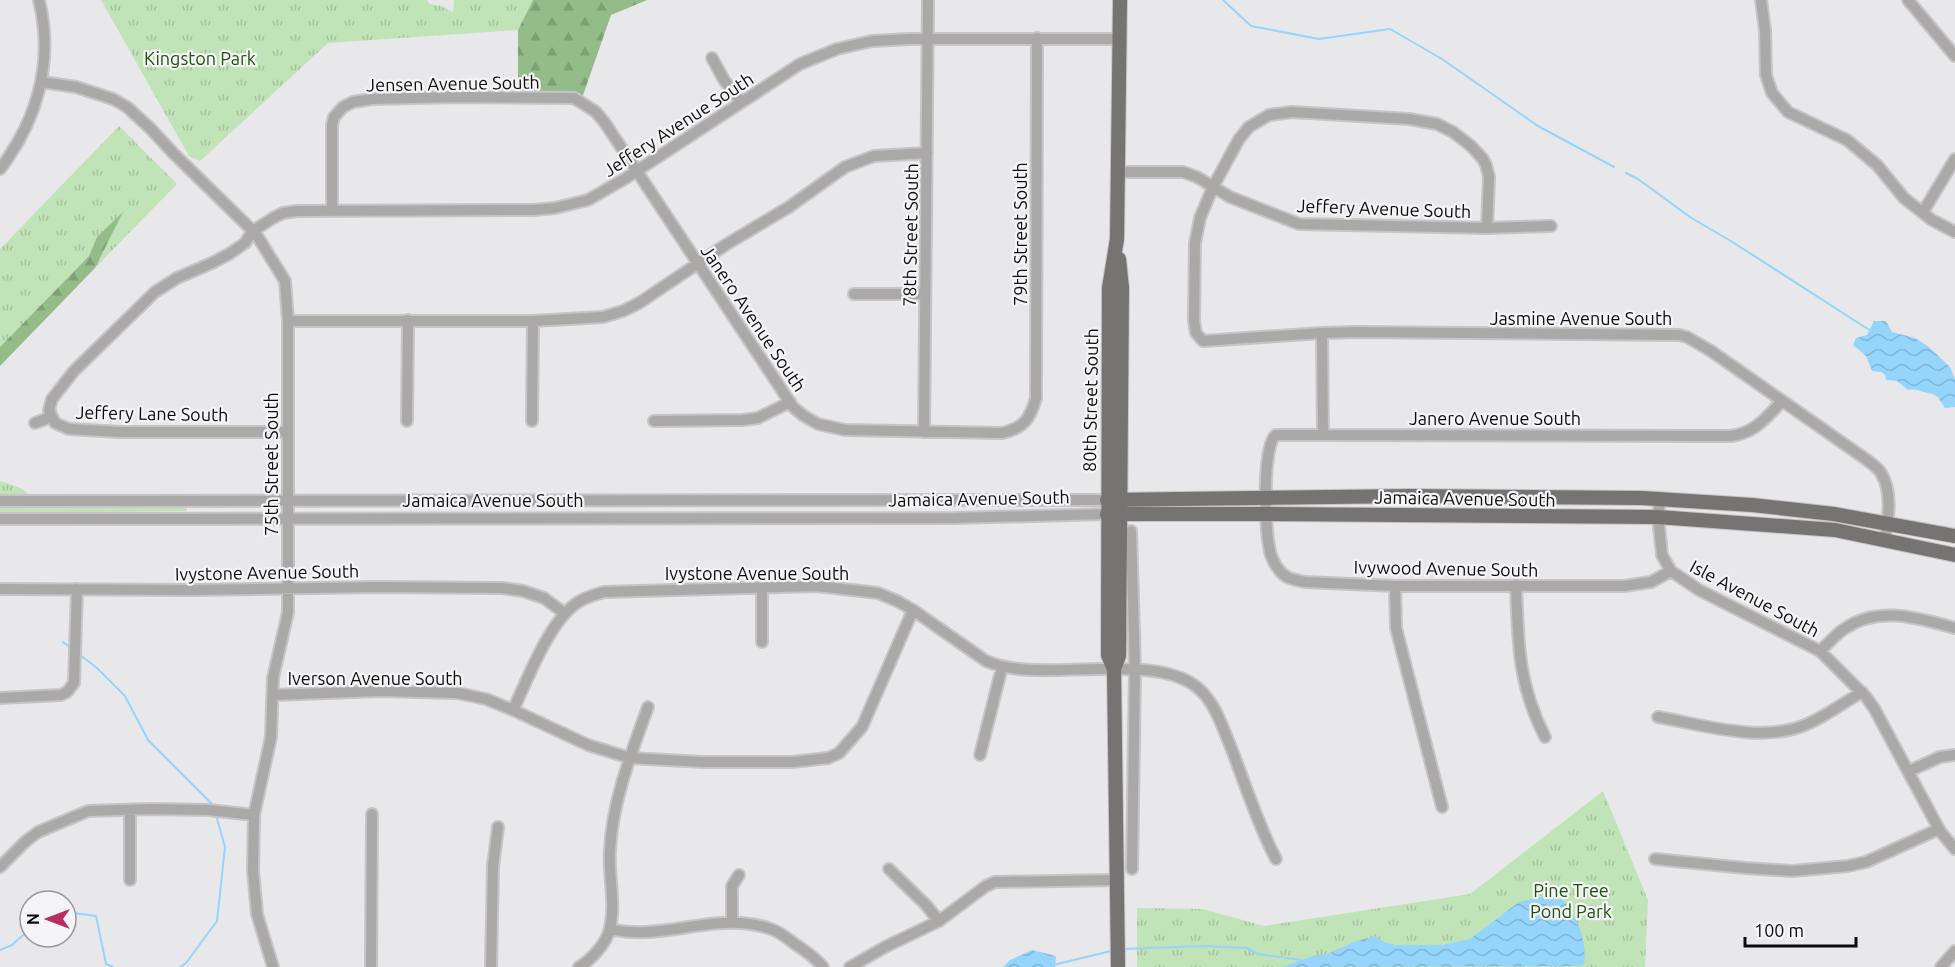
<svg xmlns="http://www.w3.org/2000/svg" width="1955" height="967" viewBox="0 0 1955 967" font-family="Ubuntu,sans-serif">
  <defs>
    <pattern id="grass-tufts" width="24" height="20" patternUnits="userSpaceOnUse" patternTransform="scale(1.5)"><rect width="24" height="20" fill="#c1e3b8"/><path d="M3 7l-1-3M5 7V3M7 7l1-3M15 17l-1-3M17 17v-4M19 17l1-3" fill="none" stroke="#a5c29d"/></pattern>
    <pattern id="forest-firs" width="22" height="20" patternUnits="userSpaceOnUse" patternTransform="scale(1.5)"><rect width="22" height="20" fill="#93bc89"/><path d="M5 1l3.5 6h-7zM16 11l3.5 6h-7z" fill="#7ea075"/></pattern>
    <pattern id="water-waves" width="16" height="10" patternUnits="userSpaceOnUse" patternTransform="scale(1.5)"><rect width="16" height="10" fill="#95d5fb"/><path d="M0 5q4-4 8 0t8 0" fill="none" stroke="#7fb6d6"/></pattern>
  </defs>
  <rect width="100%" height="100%" fill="#e8e8ea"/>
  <!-- grass -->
  <path fill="url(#grass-tufts)" d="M 101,0 L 427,0 L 430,4 L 441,6 L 453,12 L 454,0 L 533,0 L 518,30 L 328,43 L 200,161 L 189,156 Z
    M 119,126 L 177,184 L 95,268 L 122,214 L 97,237 L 89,256 L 0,347 L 0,249 Z
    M 0,481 L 23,489 L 29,495 L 0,495 Z
    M 0,508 L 187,508 L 187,511 L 0,513 Z
    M 1603,791 L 1648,900 L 1645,967 L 1137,967 L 1137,908 L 1203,909 L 1264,926 L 1470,894 Z"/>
  <!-- forest -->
  <path fill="url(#forest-firs)" d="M 533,0 L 647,0 L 611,15 L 581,101 L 518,97 L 518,30 Z
    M 123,212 L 95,268 L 0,366 L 0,347 L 89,256 L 97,237 Z"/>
  <!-- garden -->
  <path fill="#c1e3b8" d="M 165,45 L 180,59 L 165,74 L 152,60 Z"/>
  <!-- water -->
  <path fill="url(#water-waves)" d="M 1874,321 L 1886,321 L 1892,332 L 1915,338 L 1929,347 L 1950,367 L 1955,379 L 1955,407 L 1945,408 C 1936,394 1938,395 1923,392 C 1917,390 1915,389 1908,390 L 1897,381 L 1886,380 L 1885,375 L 1881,372 L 1872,371 L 1866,356 L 1853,345 L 1856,338 L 1867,335 Z
    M 1541,897 L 1560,897 C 1576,912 1588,942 1584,964 L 1580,966 L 1282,967 L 1313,956 L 1327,954 L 1354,942 L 1375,936 L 1386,943 L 1396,945 L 1443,945 L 1470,939 L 1519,902 Z
    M 1032,950 L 1056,956 L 1055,967 L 1003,967 L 1010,960 Z"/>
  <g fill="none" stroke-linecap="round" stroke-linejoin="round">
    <!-- stream -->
    <path stroke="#95d5fb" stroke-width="2" d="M 1223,0 L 1251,26 L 1319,39 L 1390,29 L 1442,59 L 1538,126 L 1614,167
      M 1626,173 L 1638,179 L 1690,217 L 1734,243 L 1871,331
      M 63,642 L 71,648
      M 80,655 L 97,668 L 125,696 L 148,740 L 212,804 L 213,807
      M 66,912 L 96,916 L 106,964 L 113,967
      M 1123,949 L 1204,946 L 1247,948 L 1258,954 L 1301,960
      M 0,950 L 12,945 L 30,929
      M 1053,965 L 1111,951
      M 180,967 L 186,963 L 217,921 L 225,847 L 216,815"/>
    <!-- minor casing -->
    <g stroke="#c5c5c7" stroke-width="14">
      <path id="minor" d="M 1761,0 L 1765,30 L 1766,75 L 1772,93 L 1788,112 L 1847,140 L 1877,165 L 1904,198 L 1932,220 L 1955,232
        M 1908,0 L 1955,56
        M 712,58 L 724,80 L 741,102
        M 42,82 L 76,87 L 113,99 L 127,107 L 151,129 L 173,153 L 256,234 L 285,281 L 288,321 L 288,612 L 273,678 L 271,737 L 254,815 L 253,870 L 257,914 L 273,967
        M 0,169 C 7,161 12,151 18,142 C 43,98 51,49 39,0
        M 1119,172 L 1183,172 L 1197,177 L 1230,197 L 1299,224 L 1487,228 L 1551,226
        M 332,211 L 332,125 L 334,117 L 343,107 L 353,102 L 372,99 L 457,97 L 574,98 L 596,112 L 605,123 L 793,407 L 804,416 L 818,424 L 845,430 L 1002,433 C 1024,428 1030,419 1036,398 L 1037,38
        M 1923,212 L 1955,159
        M 854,294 L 925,294
        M 288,321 L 533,321 L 603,317 L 623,311 L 639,303 L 727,244 L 789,207 L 845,167 L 874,156 L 927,153
        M 1322,333 L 1323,435
        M 1203,341 L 1322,333 L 1357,332 L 1679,335 L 1687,337 L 1711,351 L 1867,460 C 1872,464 1878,468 1881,473 C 1893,492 1888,520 1885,541
        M 1203,341 L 1196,333 L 1194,321 L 1195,243 L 1200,218 L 1213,187 L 1239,139 L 1249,127 L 1269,115 L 1292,112 L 1409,119 L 1437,124 L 1453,132 L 1471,146 L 1483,159 L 1486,165 L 1489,177 L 1487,228
        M 407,421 L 408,320
        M 532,421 L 533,321
        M 654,421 L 743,420 L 758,418 L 790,402
        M 35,423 L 51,417
        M 288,432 L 121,432 L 69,429 L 55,423 L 49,410 L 52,399 L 74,371 L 155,292 L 177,278 L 212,263 L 229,254 L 245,243 L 253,231 L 273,218 L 283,213 L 297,211 L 534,210 L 555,208 L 588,200 L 626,178 L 800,64 L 837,49 L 872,41 L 910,39 L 1120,39
        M 924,432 L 928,0
        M 1660,499 L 1658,517 L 1662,555 L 1671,571 L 1699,590 L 1820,651 L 1866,697 L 1874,708 L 1940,831 L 1955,849
        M 0,501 L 1107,500
        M 0,519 L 954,518 L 1107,514
        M 1131,531 L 1135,670 L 1132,869
        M 1671,571 L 1651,582 L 1624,586 L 1395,586 L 1305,582 C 1296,580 1286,579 1280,571 C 1274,564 1270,555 1269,546 C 1265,528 1262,445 1276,435 L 1323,435 L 1730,436 C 1754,434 1766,418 1782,401
        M 1516,585 C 1518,643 1518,684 1545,737
        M 1395,586 L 1396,628 L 1442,807
        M 762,588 L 762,642
        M 0,589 L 194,590 L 377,587 L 502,588 L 523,591 L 544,598 L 564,613
        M 1820,651 C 1828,644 1835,635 1844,629 C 1878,605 1918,618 1955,628
        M 274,695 L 379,691 L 457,693 L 486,699 L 513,710 L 588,745 L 630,758 L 703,762 L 792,762 L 828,758 L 839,753 L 862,727 L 913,610
        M 0,698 L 61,695 L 67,692 L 74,683 L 77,589
        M 513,710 C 528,679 551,615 582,600 C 589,596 597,594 604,592 L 817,586 L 878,593 L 897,601 L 913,610 L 986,661 C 1020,675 1062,669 1099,669 C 1129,669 1175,667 1199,689 C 1215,703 1222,726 1230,745 C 1245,783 1257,823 1276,859
        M 1658,717 C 1703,725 1762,743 1805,725 C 1825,717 1843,703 1862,692
        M 980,755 L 1002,667
        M 1909,771 L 1940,757 L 1955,755
        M 1655,859 L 1745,868 L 1792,871 L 1848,866 L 1866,862 L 1939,829
        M 0,867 L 26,841 L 38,832 L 88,811 L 151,809 L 209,810 L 254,815
        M 889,869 L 926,905 L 939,921
        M 130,880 L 130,810
        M 732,922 L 732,886 L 739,875
        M 610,929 C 664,942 717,910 771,929 C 780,932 787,938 795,944 C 805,951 815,957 823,967
        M 371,967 L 372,814
        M 491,967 L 493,866 L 498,827
        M 579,967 C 591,960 607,943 610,928 C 616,902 608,875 610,850 C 612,802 632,751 648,707
        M 850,967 L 885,947 L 939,921 L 986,886 L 995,882 L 1116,880
        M 1941,967 L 1955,951"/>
    </g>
    <!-- major casing -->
    <g stroke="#c5c5c7" stroke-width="16">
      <path id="major" d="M 1107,500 L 1410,496 L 1642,498 L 1752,505 L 1834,514 L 1955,536
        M 1107,514 L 1266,514 L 1658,517 L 1835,530 L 1955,555
        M 1114,669 L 1119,656 L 1122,288 L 1119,259
        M 1118,967 L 1114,669 L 1108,655 L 1109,288 L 1117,239 L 1120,0"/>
    </g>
    <!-- minor -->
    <use href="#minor" stroke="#aaa9a8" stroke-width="10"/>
    <!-- major -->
    <use href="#major" stroke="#767473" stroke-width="14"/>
  </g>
  <g text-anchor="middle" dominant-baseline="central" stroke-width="4.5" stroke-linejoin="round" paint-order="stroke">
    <!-- park labels -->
    <g font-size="18" fill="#1e520b" stroke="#f5f5f8">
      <text x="200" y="58">Kingston Park</text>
      <text x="1571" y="890">Pine Tree<tspan x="1571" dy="21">Pond Park</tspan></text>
    </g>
    <!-- street labels -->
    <g font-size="18" fill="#0c0c0d" stroke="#f5f5f8">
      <text transform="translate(453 83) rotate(-1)">Jensen Avenue South</text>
      <text transform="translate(678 124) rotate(-33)">Jeffery Avenue South</text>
      <text transform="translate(1384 208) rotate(2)">Jeffery Avenue South</text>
      <text transform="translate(1020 234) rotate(-90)">79th Street South</text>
      <text transform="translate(910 235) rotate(-89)">78th Street South</text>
      <text transform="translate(754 318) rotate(56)">Janero Avenue South</text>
      <text x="1581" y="318">Jasmine Avenue South</text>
      <text transform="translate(1090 400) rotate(-89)">80th Street South</text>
      <text transform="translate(152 413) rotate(1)">Jeffery Lane South</text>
      <text x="1495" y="418">Janero Avenue South</text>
      <text transform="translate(271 464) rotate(-90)">75th Street South</text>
      <text transform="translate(979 498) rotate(-1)">Jamaica Avenue South</text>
      <text transform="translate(1465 498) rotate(1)">Jamaica Avenue South</text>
      <text x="493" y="500">Jamaica Avenue South</text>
      <text transform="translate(1446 568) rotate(1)">Ivywood Avenue South</text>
      <text transform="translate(267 572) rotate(-1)">Ivystone Avenue South</text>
      <text x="757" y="573">Ivystone Avenue South</text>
      <text transform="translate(1755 598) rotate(28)">Isle Avenue South</text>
      <text x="375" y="678">Iverson Avenue South</text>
    </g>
  </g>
  <!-- north arrow -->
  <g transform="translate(48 919) rotate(270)"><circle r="28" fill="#f5f5f8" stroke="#98989a" stroke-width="1.5"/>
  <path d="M0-4.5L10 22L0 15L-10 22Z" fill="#ba2d61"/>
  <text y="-9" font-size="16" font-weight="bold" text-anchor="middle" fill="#0c0c0d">N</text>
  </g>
  <!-- scale -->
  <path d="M1745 937v9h111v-9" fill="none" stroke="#0c0c0d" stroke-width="3"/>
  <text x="1754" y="937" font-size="18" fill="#0c0c0d" stroke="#f5f5f8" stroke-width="4.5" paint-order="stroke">100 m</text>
</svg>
